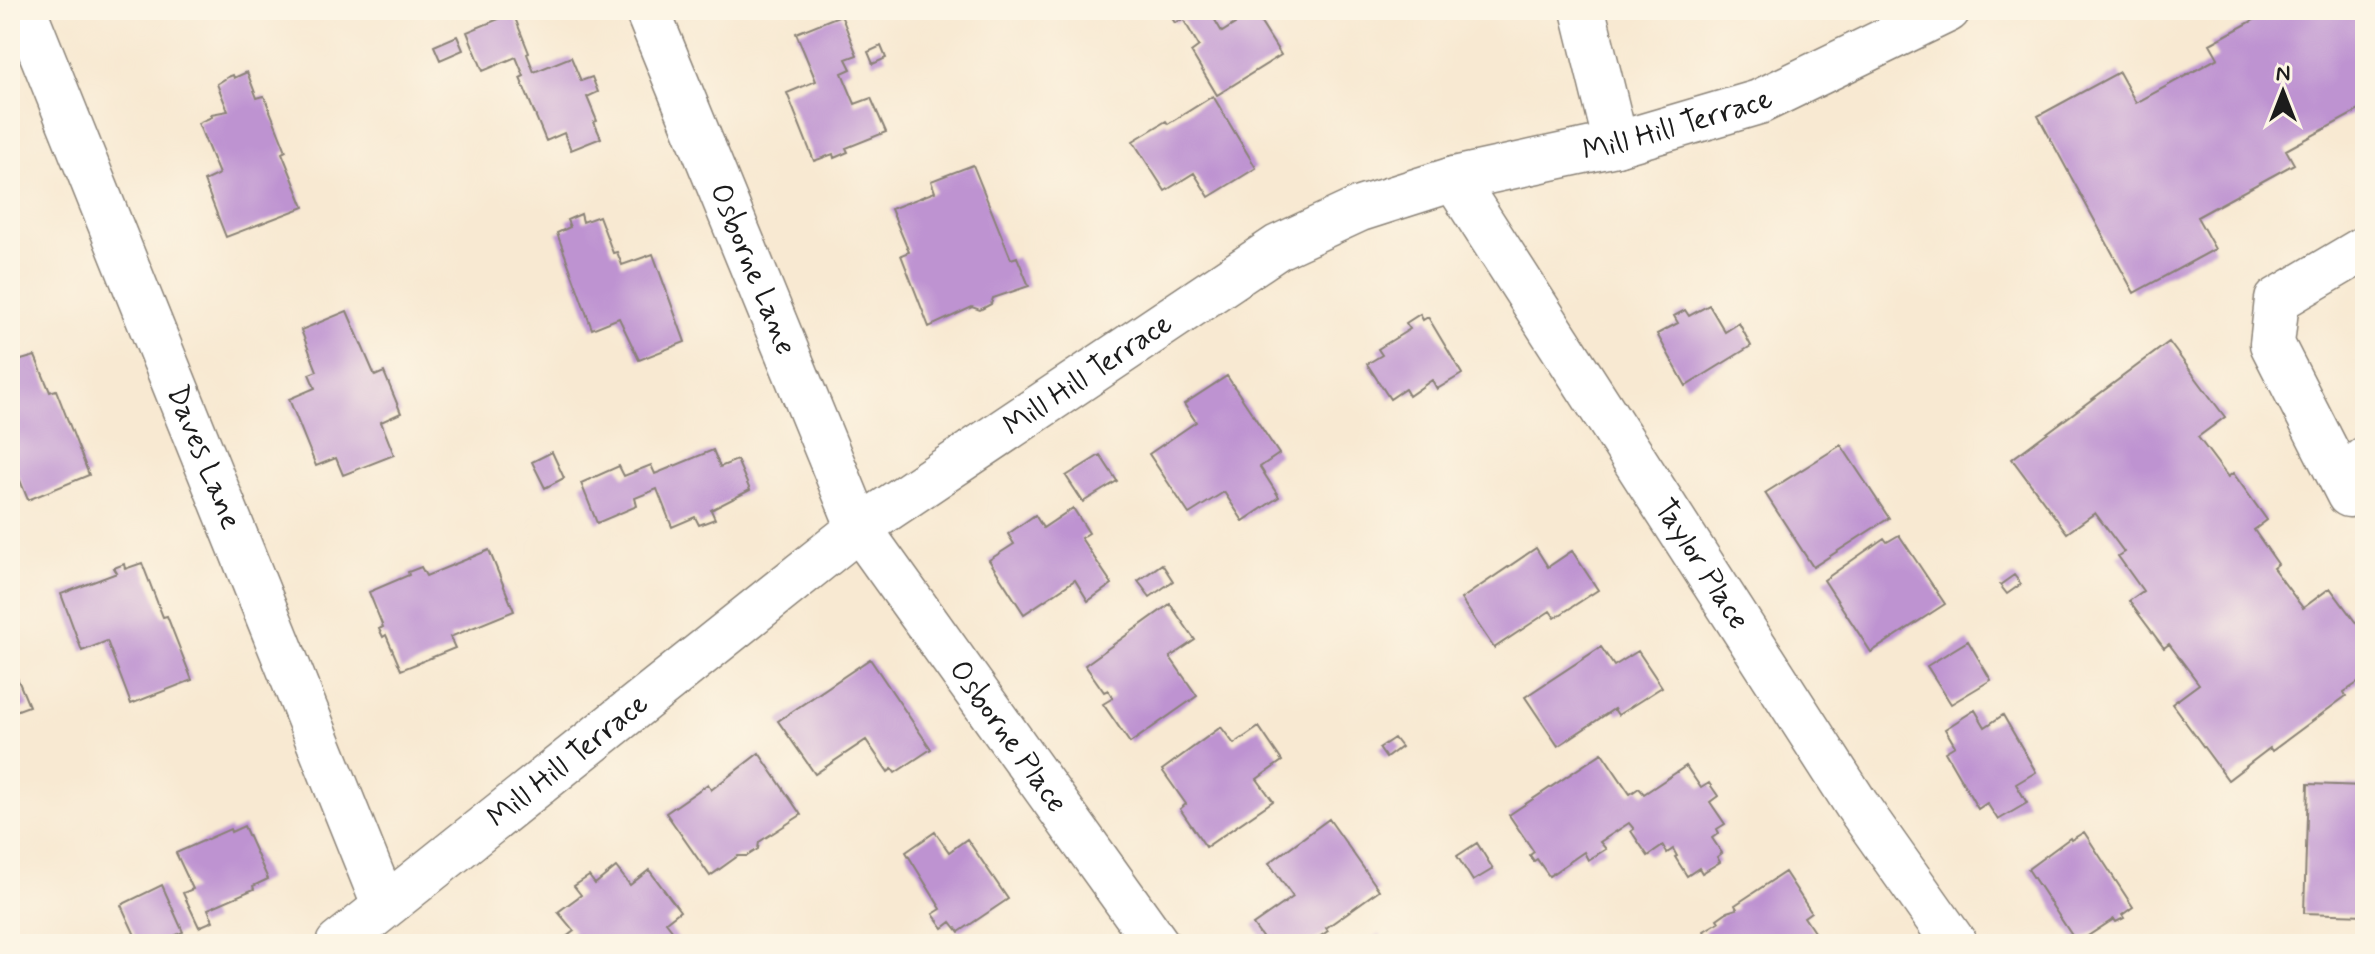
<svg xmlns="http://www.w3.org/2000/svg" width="2375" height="954" viewBox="0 0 2375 954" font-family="Mynerve,sans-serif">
  <rect width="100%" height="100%" fill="#fcf5e5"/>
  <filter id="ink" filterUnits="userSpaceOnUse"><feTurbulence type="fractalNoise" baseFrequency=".0125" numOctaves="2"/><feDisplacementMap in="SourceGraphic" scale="16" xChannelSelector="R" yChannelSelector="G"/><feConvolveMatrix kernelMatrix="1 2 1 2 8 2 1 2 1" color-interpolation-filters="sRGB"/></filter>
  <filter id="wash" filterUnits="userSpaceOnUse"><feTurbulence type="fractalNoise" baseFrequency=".006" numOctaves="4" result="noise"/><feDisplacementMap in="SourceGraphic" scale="32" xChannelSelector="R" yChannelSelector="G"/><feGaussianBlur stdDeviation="1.8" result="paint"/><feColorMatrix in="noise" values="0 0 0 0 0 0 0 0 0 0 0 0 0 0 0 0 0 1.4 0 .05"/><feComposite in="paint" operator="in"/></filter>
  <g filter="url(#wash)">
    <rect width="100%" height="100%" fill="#f8e9d2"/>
    <g id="blocks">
      <!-- building -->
      <path fill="#be93d1" d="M 1167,10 L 1209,10 L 1222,32 L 1254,12 L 1281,55 L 1217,95 L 1191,52 L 1199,46 L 1183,19 L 1175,23 Z
        M 2272,10 L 2365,10 L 2365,107 L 2286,150 L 2294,164 L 2197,217 L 2215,249 L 2134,293 L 2038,116 L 2119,72 L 2136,103 L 2218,58 L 2210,44 Z
        M 513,13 L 529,53 L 527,54 L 534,72 L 571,57 L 581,81 L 592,77 L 598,92 L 587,97 L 597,121 L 594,122 L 601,138 L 571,150 L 564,133 L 546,141 L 520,78 L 524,76 L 516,57 L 483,71 L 467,32 Z
        M 841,15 L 857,55 L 846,59 L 851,69 L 842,73 L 855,104 L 871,98 L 886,132 L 846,148 L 848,152 L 834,158 L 833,154 L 814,161 L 787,93 L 816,81 L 796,33 Z
        M 457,36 L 463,50 L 440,60 L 434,46 Z
        M 881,46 L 886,58 L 873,64 L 868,52 Z
        M 247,72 L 257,98 L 264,96 L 286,151 L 282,153 L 304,207 L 226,237 L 204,181 L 219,174 L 198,123 L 212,117 L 211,114 L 228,111 L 217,84 L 228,77 L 233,75 L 234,78 Z
        M 1213,96 L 1256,168 L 1209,197 L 1194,173 L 1165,191 L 1133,141 L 1166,121 L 1168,124 Z
        M 973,165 L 1011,259 L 1017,257 L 1029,286 L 993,298 L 991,304 L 980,310 L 972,307 L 929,327 L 901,255 L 909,252 L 891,209 L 935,192 L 931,181 Z
        M 581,214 L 583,222 L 599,216 L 613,253 L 617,252 L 622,265 L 653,254 L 685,342 L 639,360 L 619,318 L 592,329 L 557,233 L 570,227 L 567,220 Z
        M 1709,305 L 1725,332 L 1739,323 L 1751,346 L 1686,386 L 1657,334 L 1678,323 L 1674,316 L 1685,310 L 1689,316 Z
        M 347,311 L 375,376 L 384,372 L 401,413 L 381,422 L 394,455 L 343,475 L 336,458 L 316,466 L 289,399 L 315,388 L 309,374 L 317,371 L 301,330 Z
        M 1420,314 L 1423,320 L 1428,317 L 1462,374 L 1437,389 L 1432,380 L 1409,396 L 1405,389 L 1390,399 L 1367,364 L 1382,355 L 1378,349 L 1410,329 L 1406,323 Z
        M 2169,342 L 2225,417 L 2198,437 L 2228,477 L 2233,473 L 2267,520 L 2254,530 L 2278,564 L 2273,568 L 2303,608 L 2330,588 L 2365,635 L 2365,678 L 2344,692 L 2346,696 L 2272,751 L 2270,748 L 2228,780 L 2172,704 L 2199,684 L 2169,644 L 2164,648 L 2129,601 L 2143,591 L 2118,556 L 2124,552 L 2095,513 L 2067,533 L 2012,459 Z
        M 35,356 L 50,392 L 56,390 L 89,475 L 28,500 L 10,456 L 10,367 L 11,363 Z
        M 1227,376 L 1279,454 L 1260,467 L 1279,497 L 1243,521 L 1224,492 L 1189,514 L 1149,454 L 1196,422 L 1184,404 Z
        M 1841,445 L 1889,518 L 1813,567 L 1765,493 Z
        M 713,450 L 720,467 L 737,460 L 750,490 L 711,510 L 715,519 L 699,525 L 695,517 L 672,527 L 657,489 L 635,498 L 637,506 L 597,523 L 581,483 L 619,466 L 624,476 L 651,465 L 655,474 Z
        M 552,452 L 564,478 L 545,488 L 532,462 Z
        M 1100,455 L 1117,481 L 1083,502 L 1066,476 Z
        M 1073,508 L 1089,533 L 1081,538 L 1112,584 L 1088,601 L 1075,580 L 1024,614 L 989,560 L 1014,544 L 1008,534 L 1035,515 L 1043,528 Z
        M 1899,535 L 1945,604 L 1871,652 L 1824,580 L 1884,538 L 1887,542 Z
        M 1536,548 L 1548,567 L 1572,551 L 1598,590 L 1555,618 L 1550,611 L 1494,648 L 1461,599 Z
        M 489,550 L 514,611 L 450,637 L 455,648 L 401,670 L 386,635 L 383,637 L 379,629 L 383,627 L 369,592 L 409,575 L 408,572 L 421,567 L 426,576 Z
        M 142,563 L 163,617 L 167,616 L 192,680 L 131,704 L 107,641 L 82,651 L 61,594 L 117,573 L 114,568 L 124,564 L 125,569 Z
        M 1162,564 L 1173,581 L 1150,597 L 1138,581 Z
        M 2014,575 L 2021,584 L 2007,594 L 2000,585 Z
        M 1170,604 L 1195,640 L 1170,657 L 1197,696 L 1130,743 L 1103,704 L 1113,698 L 1108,690 L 1104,692 L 1085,665 Z
        M 1968,641 L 1991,680 L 1951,704 L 1927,666 Z
        M 1601,647 L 1614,666 L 1638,651 L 1662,687 L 1618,715 L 1614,709 L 1558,746 L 1525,697 Z
        M 870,659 L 931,749 L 895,773 L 892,769 L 888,772 L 866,740 L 815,774 L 778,721 Z
        M 10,661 L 29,706 L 10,713 Z
        M 1975,710 L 1985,727 L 2003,715 L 2036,772 L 2016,784 L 2027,803 L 1998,820 L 1987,803 L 1978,809 L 1945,752 L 1955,746 L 1945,729 Z
        M 1221,727 L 1234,744 L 1259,727 L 1282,761 L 1257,779 L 1273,801 L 1206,847 L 1180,809 L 1186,804 L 1162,770 Z
        M 1394,738 L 1401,747 L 1386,758 L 1379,748 Z
        M 759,753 L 801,815 L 759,842 L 758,849 L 747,856 L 738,856 L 710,876 L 666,813 L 708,784 L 711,790 Z
        M 1602,753 L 1630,794 L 1639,788 L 1644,794 L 1686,766 L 1701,788 L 1709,783 L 1718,796 L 1710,802 L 1725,824 L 1717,829 L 1719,833 L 1712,838 L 1722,853 L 1717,857 L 1720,862 L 1702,873 L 1699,868 L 1687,876 L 1675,857 L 1677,856 L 1673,849 L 1667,853 L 1663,846 L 1648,856 L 1631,831 L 1634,829 L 1629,823 L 1600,842 L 1606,849 L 1588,860 L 1584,852 L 1549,876 L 1537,859 L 1534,861 L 1530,855 L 1534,852 L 1509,815 Z
        M 2308,784 L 2365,786 L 2365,915 L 2304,913 Z
        M 1329,819 L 1379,890 L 1326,928 L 1328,931 L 1309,944 L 1267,944 L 1253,925 L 1293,897 L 1269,863 Z
        M 244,826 L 268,879 L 253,886 L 254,889 L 208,909 L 213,921 L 199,927 L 183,893 L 193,889 L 176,853 L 230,829 L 231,832 Z
        M 935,832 L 949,852 L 967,839 L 1008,899 L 959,932 L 951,922 L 943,928 L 933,914 L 941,909 L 906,852 Z
        M 2084,832 L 2133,907 L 2122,915 L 2124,918 L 2116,922 L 2114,919 L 2077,943 L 2028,869 L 2070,838 L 2071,840 Z
        M 1477,843 L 1493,869 L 1473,881 L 1457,856 Z
        M 616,867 L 630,885 L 649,870 L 680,911 L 666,922 L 683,944 L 570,944 L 565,938 L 574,931 L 558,912 L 581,895 L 574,886 L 589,876 L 595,884 Z
        M 1785,872 L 1811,912 L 1804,917 L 1822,944 L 1713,944 L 1704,931 L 1719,922 L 1717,919 L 1727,912 L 1737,909 L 1735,905 Z
        M 162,885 L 183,932 L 157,944 L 139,944 L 121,905 Z
        M 1379,933 L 1386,944 L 1363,944 Z"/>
    </g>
  </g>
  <g filter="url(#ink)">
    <use href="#blocks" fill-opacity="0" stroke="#8a8277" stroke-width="2"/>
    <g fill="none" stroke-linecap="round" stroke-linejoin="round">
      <!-- minor casing -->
      <g stroke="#8a8277" stroke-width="47">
        <g id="minor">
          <path id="s1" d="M 24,10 L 384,905"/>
          <path id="s2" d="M 647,10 L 859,528 L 1157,944"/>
          <path d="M 1583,10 L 1616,144"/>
          <path id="s3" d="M 1454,179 L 1856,804 L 1955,944"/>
          <path d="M 2365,248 L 2277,300 L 2272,344 L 2349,495 L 2365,459"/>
          <path id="s4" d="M 338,944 L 859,528 L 1278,247 L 1360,209 L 1454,179 L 1616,144 L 1759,102 L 1948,10"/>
        </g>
      </g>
      <!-- minor -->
      <use href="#minor" stroke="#fff" stroke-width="44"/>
    </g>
  </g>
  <g text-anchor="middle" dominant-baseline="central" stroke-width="8" stroke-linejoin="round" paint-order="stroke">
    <!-- street labels -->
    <g font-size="30" fill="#1c1c1c" stroke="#fcf5e5">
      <text stroke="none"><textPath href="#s4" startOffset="1590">Mill Hill Terrace</textPath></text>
      <text stroke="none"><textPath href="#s2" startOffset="280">Osborne Lane</textPath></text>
      <text stroke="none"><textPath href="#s4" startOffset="942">Mill Hill Terrace</textPath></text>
      <text stroke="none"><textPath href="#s1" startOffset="482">Daves Lane</textPath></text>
      <text stroke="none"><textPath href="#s3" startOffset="458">Taylor Place</textPath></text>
      <text stroke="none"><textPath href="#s2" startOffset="816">Osborne Place</textPath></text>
      <text stroke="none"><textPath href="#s4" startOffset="294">Mill Hill Terrace</textPath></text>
    </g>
  </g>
  <!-- margin -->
  <rect width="2375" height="954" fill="none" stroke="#fcf5e5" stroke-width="40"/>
  <!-- north arrow -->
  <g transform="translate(2283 92)" stroke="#fcf5e5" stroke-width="6" paint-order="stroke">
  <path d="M0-6L14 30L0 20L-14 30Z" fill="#1c1c1c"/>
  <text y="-12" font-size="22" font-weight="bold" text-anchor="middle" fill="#1c1c1c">N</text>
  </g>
</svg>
